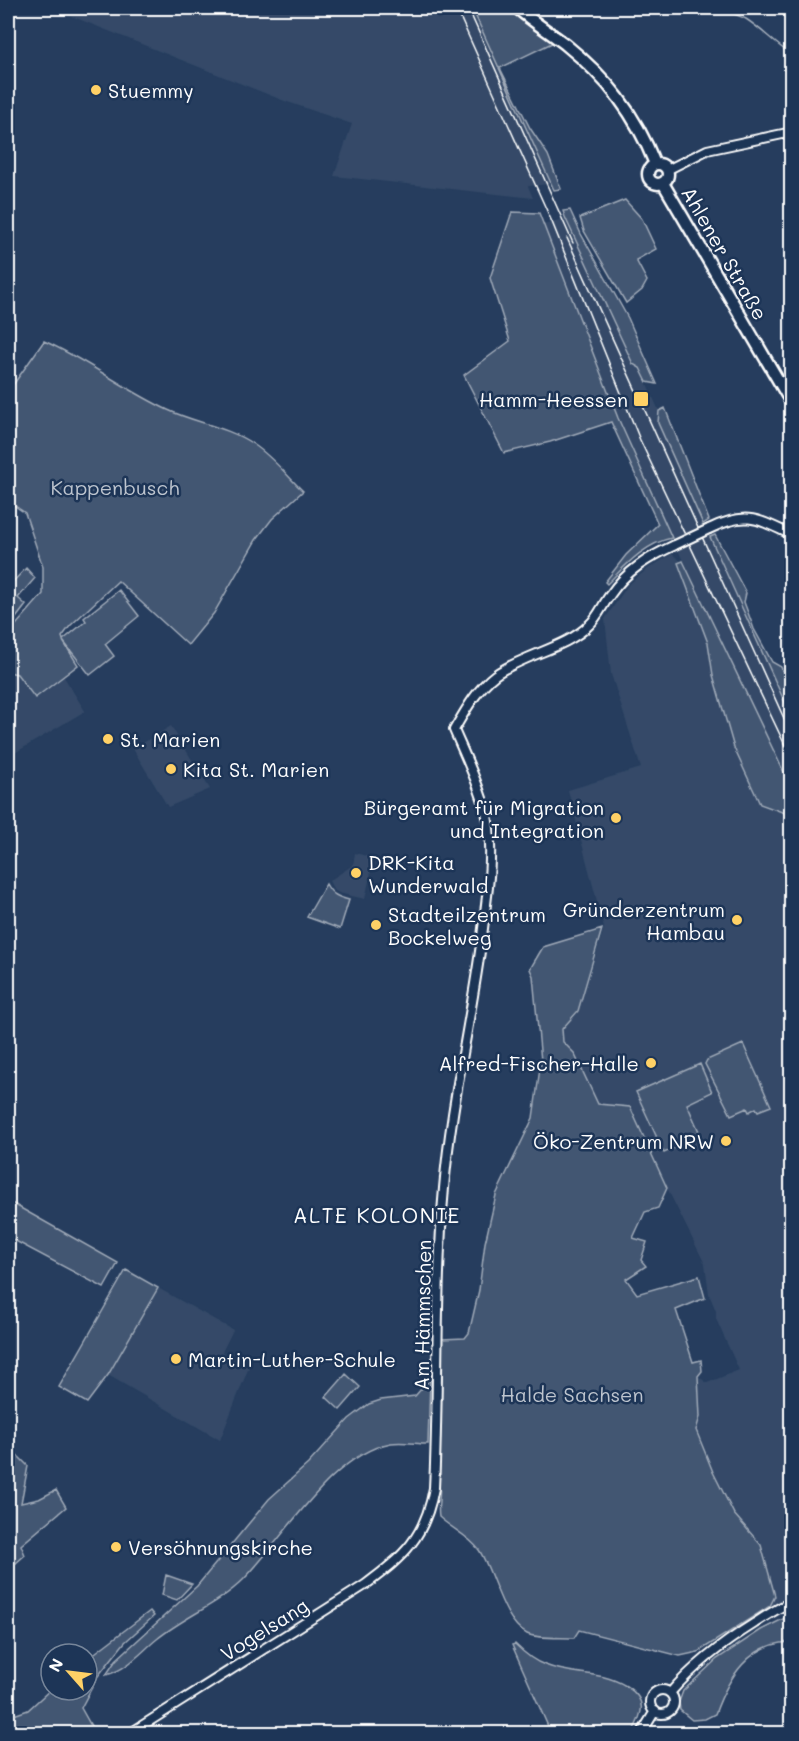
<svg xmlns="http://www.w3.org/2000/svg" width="799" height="1741" viewBox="0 0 799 1741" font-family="Mali,sans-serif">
  <rect width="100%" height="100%" fill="#263d5e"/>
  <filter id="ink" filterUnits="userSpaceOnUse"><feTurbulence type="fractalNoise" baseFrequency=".0167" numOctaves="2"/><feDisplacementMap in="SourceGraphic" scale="12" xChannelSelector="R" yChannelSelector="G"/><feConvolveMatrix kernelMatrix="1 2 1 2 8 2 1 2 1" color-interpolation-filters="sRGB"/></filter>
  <g filter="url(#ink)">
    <!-- built -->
    <path fill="#344a68" d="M 51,8 L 431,8 L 437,19 L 448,17 L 444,8 L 472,8 L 551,184 L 528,186 L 533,198 L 334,176 L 352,124 L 282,100 Z
      M 565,218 L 633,364 L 640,368 L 659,411 L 658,423 L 791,716 L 791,787 L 683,561 L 618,418 L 544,225 Z
      M 672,554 L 682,562 L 785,813 L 791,837 L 792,1596 L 770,1606 L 775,1596 L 761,1545 L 734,1514 L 713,1472 L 697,1429 L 700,1417 L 698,1376 L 707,1383 L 739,1370 L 716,1319 L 716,1311 L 709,1294 L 705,1264 L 667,1188 L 630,1107 L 598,1104 L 574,1053 L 563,1043 L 562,1029 L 578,1011 L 604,928 L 568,790 L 641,768 L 611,674 L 605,619 L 628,585 L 646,570 Z
      M 8,672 L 16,674 L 35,698 L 64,677 L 85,711 L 8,757 Z
      M 171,726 L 210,789 L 168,807 L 133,749 Z
      M 355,853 L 374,858 L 365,899 L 339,893 L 334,890 L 329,881 L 353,865 Z
      M 158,1288 L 233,1330 L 222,1352 L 249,1367 L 220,1440 L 108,1375 Z"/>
    <!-- green -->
    <path fill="#425672" stroke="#a0aab8" stroke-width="1.5" d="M 472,8 L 511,8 L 554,42 L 500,68 L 530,128 L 548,155 L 561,189 L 554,190 Z
      M 625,200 L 642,219 L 656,249 L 636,260 L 647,281 L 642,290 L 626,303 L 584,231 L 580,218 Z
      M 570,210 L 581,234 L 628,318 L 657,384 L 647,382 L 640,368 L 633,364 L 565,217 L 563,211 Z
      M 512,212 L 539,213 L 618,418 L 672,538 C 645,543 625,566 607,584 L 605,582 L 626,555 L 658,524 L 611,422 L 550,442 L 504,453 L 464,375 L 510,341 L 490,278 Z
      M 44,341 C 87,360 125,390 168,410 C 196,423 228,427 253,444 C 273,457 286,475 303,491 L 272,519 L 256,540 L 214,613 L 188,645 L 118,581 L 70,626 L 62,637 L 63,640 L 86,621 L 84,618 L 119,590 L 139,616 L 105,644 L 114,656 L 90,675 L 63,641 L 78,665 L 35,698 L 17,674 L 8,672 L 8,630 L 10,632 L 43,594 L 43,567 L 25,513 L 8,501 L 8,392 Z
      M 665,408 L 709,520 L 703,524 L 658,423 L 659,411 Z
      M 715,535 L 746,593 L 744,602 L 754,629 L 772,662 L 781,667 L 791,691 L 791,716 L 710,537 Z
      M 683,561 L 791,787 L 791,837 L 785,813 L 760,804 L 734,748 L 713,675 L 708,643 L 678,563 Z
      M 26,568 L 35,578 L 18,598 L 26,605 L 9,627 L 8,587 Z
      M 326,884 C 332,895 338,897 349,900 L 340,929 L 307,917 Z
      M 602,929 L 578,1011 L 562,1029 L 563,1042 L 574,1053 L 598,1104 L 630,1107 L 667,1188 L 658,1208 L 645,1212 L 633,1238 L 647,1242 L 641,1260 L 646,1266 L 626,1279 L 637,1294 L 699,1276 L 705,1298 L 676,1310 L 693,1362 L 701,1360 L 702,1371 L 698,1376 L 700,1417 L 696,1430 L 713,1472 L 734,1514 L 761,1545 L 775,1596 L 770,1606 L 698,1652 L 680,1656 L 579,1630 L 574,1638 C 563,1637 536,1639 527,1634 C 502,1621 494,1572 479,1550 C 468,1535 452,1529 439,1517 C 437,1506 441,1495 439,1485 L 442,1339 L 465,1338 L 469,1333 L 479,1290 L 485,1243 L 496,1195 L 533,1118 L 541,1061 L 533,976 L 530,969 L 543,947 Z
      M 743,1044 L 771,1106 L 758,1111 L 756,1108 L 749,1112 L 747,1108 L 731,1115 L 705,1064 L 707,1060 Z
      M 700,1064 L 712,1092 L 687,1104 L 701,1136 L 664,1153 L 636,1092 Z
      M 8,1201 L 118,1263 L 104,1288 L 8,1237 Z
      M 126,1270 L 158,1288 L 108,1375 L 87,1403 L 59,1387 Z
      M 346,1374 L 360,1387 L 340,1410 L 326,1397 Z
      M 430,1379 L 428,1444 C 416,1444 402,1441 391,1443 C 330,1455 285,1538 243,1580 C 219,1604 184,1617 157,1639 C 140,1653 128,1669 106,1675 L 116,1660 L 197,1586 L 269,1499 L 308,1464 L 349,1419 L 369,1404 L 381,1400 L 415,1396 Z
      M 8,1446 L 28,1466 L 21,1503 L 39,1499 L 56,1490 L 66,1507 L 21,1545 L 25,1555 L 8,1570 Z
      M 166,1575 L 192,1584 L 177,1600 L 162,1595 Z
      M 150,1611 L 154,1616 L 125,1642 L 98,1676 L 81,1708 L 95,1733 L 8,1733 L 8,1717 L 28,1710 L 51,1689 L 87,1690 L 87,1659 Z
      M 791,1615 L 791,1642 C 749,1643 728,1678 715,1714 L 705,1719 L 692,1720 L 680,1710 L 679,1702 L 683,1691 L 717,1659 L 761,1630 Z
      M 515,1644 C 524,1653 533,1661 545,1665 C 573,1676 599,1670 626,1686 C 648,1700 643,1713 632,1733 L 551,1733 L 512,1645 Z"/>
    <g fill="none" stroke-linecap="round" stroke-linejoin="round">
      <!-- stream -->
      <path stroke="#a4aebb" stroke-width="1.5" d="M 727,8 C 731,15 739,15 746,19 C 763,30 775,44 792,55"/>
      <!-- minor casing -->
      <g stroke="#fff" stroke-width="12">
        <path id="minor" d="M 667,170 L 707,150 L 792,132
          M 709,529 C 746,511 756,518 792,535
          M650 1702a12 12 0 1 1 24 0a12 12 0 1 1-24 0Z
          M 670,1693 C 695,1664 723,1643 755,1623 C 767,1615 779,1607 792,1602
          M 129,1734 L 365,1585 C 404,1556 425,1538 434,1488 C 439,1388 435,1288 444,1188 C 451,1104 471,1021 482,937 C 486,901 493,864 489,828 C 486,799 466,758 454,730 C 465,711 477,689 495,675 C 522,655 567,648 589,625 C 598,617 603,604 610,595 C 627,570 649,557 675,545
          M 641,1734 L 655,1711"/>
      </g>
      <!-- major casing -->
      <g stroke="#fff" stroke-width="15">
        <path id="major" d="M 517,8 C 532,21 549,32 565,44 C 607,78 635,113 655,164
          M648 174a10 10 0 1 1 20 0a10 10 0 1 1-20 0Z
          M 663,183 L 792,404"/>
      </g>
      <!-- minor -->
      <use href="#minor" stroke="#1d3557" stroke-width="8"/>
      <!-- major -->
      <use href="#major" stroke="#1d3557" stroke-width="10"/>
      <!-- rail -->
      <path stroke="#fff" stroke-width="1.5" d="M 456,8 L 552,222 L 640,440 L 792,760
        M 468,8 L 573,243
        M 567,238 L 792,736"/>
      <!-- minor-bridge casing -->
      <g stroke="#fff" stroke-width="12" stroke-linecap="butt">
        <path id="minor-bridge" d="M 675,545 L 709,529"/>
      </g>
      <!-- minor-bridge -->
      <use href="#minor-bridge" stroke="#1d3557" stroke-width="8"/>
    </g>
  </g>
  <!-- markers -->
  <g fill="#ffd166" stroke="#1d3557" stroke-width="2">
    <circle cx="96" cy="90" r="6"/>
    <rect x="633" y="391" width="16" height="16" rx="3"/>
    <circle cx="108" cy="739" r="6"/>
    <circle cx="171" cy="769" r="6"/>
    <circle cx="616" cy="818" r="6"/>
    <circle cx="356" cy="873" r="6"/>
    <circle cx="737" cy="920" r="6"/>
    <circle cx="376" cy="925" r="6"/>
    <circle cx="651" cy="1063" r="6"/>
    <circle cx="726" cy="1141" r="6"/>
    <circle cx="176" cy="1359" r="6"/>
    <circle cx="116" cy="1547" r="6"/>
  </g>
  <g text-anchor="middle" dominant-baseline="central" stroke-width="5" stroke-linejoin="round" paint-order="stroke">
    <!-- poi labels -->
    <g font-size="20" fill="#fff" stroke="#1d3557" text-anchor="start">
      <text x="108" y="90">Stuemmy</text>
      <text x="628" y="399" text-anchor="end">Hamm-Heessen</text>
      <text x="120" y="739">St. Marien</text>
      <text x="183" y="769">Kita St. Marien</text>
      <text x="604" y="807" text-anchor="end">Bürgeramt für Migration<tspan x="604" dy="23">und Integration</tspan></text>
      <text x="368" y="862">DRK-Kita<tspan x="368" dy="23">Wunderwald</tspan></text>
      <text x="725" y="909" text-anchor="end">Gründerzentrum<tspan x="725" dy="23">Hambau</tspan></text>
      <text x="388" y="914">Stadteilzentrum<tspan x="388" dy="23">Bockelweg</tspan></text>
      <text x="639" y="1063" text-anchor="end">Alfred-Fischer-Halle</text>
      <text x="714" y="1141" text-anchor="end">Öko-Zentrum NRW</text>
      <text x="188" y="1359">Martin-Luther-Schule</text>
      <text x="128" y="1547">Versöhnungskirche</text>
    </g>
    <!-- street labels -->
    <g font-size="20" fill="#fff" stroke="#1d3557">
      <text transform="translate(725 253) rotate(60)">Ahlener Straße</text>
      <text transform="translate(422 1315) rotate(-89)">Am Hämmschen</text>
      <text transform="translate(264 1629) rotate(-32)">Vogelsang</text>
    </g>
    <!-- park labels -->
    <g font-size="20" fill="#bdc4ce" stroke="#1d3557">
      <text x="115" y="487">Kappenbusch</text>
      <text x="572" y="1394">Halde Sachsen</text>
    </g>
    <!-- neighbourhood labels -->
    <g font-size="21" letter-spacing="1.5" fill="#fff" stroke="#1d3557">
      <text x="377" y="1214">ALTE KOLONIE</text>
    </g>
  </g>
  <!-- margin -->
  <rect width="799" height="1741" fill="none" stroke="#1d3557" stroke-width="30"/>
  <rect x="15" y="15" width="769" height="1711" fill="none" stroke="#fff" stroke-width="2" filter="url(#ink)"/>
  <!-- north arrow -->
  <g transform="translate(69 1672) rotate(298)"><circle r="28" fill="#1d3557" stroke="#77869a" stroke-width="1.5"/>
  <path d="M0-4.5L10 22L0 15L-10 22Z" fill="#ffd166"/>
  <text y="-9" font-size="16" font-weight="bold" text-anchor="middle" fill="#ffffff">N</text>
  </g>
</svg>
